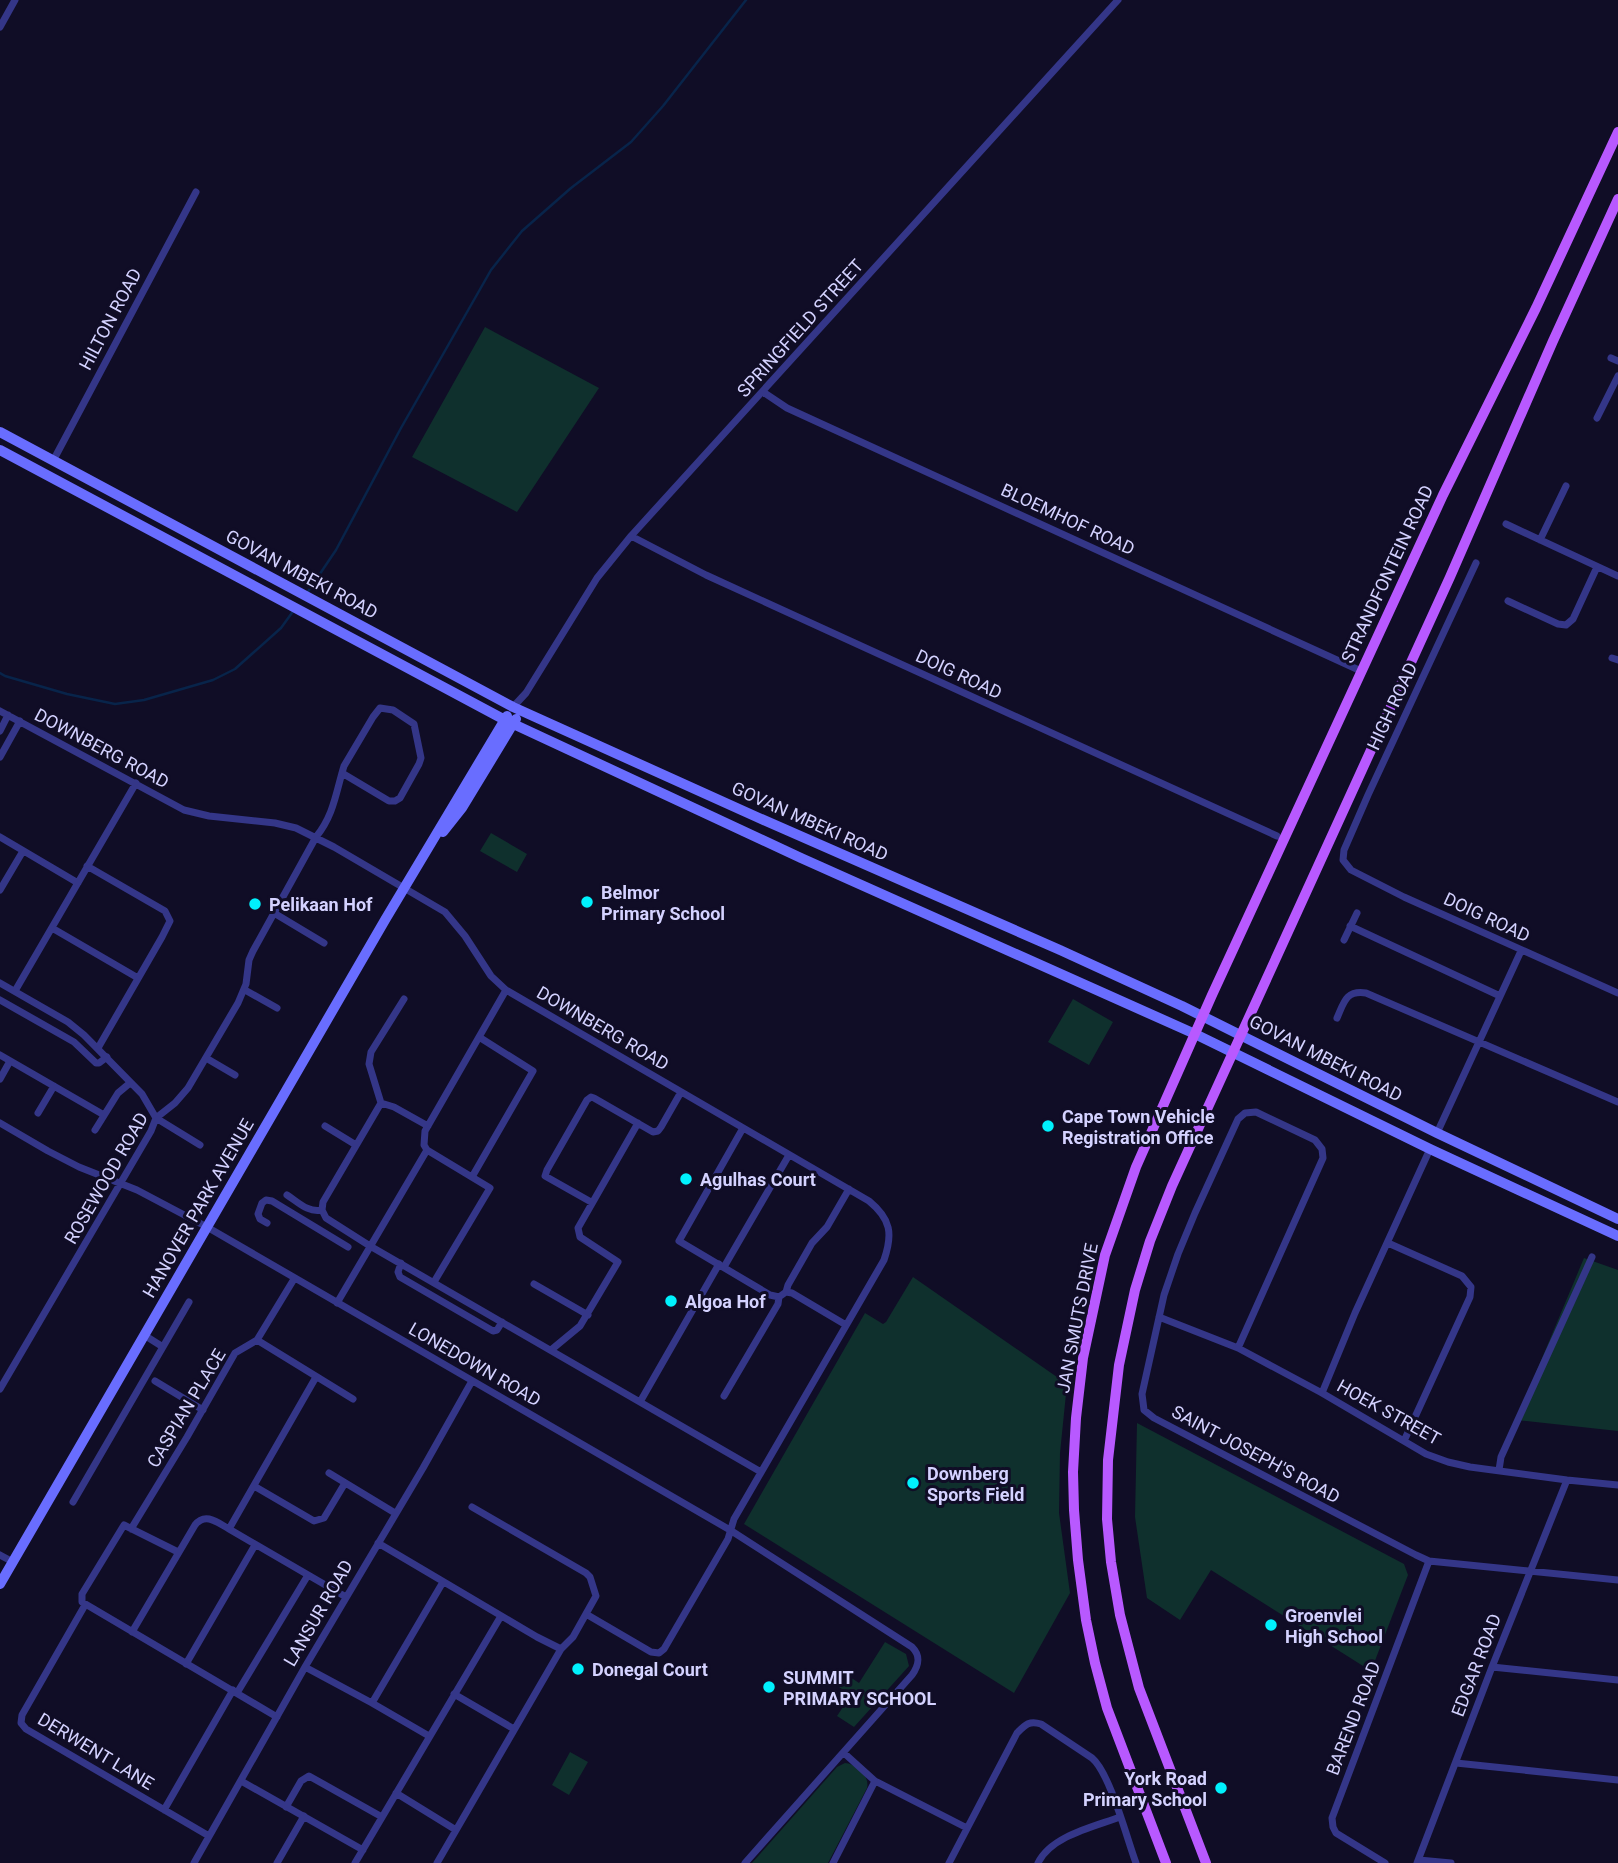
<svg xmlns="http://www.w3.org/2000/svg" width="1618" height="1863" viewBox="0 0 1618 1863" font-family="Roboto,sans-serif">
  <rect width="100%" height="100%" fill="#100d26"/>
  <!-- green -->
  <path fill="#0f302d" d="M 485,327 L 599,388 L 517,512 L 412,457 Z
    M 491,833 L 527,854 L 517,872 L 480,851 Z
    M 1073,999 L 1113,1022 L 1089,1065 L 1048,1042 Z
    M 1584,1258 L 1618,1270 L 1618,1431 L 1516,1420 Z
    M 913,1277 L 1067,1384 L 1060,1453 L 1059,1513 L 1070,1593 L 1014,1693 L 744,1524 L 865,1313 L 883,1324 L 886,1322 Z
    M 1137,1423 L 1404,1564 L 1408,1575 L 1371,1671 L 1211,1570 L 1180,1620 L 1147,1598 L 1135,1517 Z
    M 885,1642 L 906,1654 L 909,1666 L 854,1727 L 837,1716 L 851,1695 L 836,1685 L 844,1673 L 859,1683 Z
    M 570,1752 L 588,1762 L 569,1795 L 552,1785 Z
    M 845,1763 C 857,1764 870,1776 867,1788 L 828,1863 L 752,1863 L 837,1767 Z"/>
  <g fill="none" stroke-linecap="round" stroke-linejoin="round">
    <!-- stream -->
    <path stroke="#08244a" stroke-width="2.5" d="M 307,593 L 336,550 L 401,428 L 491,270 L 522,231 L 571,188 L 631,142 L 663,106 L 746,0
      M 0,673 L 5,676 L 67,694 L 115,704 L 144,700 L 213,680 L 235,669 L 281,628 L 294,610"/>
    <!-- street -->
    <path stroke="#343688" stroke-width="7" d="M 0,27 L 15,0
      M 1611,358 L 1618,361
      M 763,392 L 787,408 L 1361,671
      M 1597,418 L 1618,376
      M 53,461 L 196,192
      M 1506,524 L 1618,576
      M 631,536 L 706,575 L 1277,836
      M 1540,540 L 1566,486
      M 1476,563 L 1368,795 L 1344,850 L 1343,860 L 1351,870 L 1404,897 L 1618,993
      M 1508,601 L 1558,624 L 1566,625 L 1573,619 L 1597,567
      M 1612,658 L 1618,660
      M 513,707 L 526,693 L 597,578 L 631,536 L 1118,0
      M 0,711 L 184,810 L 209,816 L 275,823 L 296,828 L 334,847 L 445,912 L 465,936 L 491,976 L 506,990 L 869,1201 C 891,1219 893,1234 884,1260 L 734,1519 L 728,1539 L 664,1649 L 659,1653 L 651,1652 L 586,1614
      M 0,731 L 8,715
      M 0,757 L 20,721
      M 0,837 L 78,883
      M 87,866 L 165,911 L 170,921 L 162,937 L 98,1048
      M 0,890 L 23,851
      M 274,913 L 324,943
      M 1350,926 L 1500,996
      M 52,928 L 138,978
      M 1344,940 L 1357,913
      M 0,983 L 68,1022 L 84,1035 L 142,1094 L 156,1118 L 200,1145
      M 245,990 L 277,1008
      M 15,991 L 136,783
      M 0,1000 L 74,1042 L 96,1063 L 99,1063 L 107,1057
      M 1337,1018 C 1344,1002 1346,990 1366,993 L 1618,1102
      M 0,1055 L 104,1115
      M 206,1058 L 235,1075
      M 0,1079 L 10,1061
      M 381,1103 L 369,1064 L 371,1052 L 404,999
      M 381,1103 L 394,1107 L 428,1126
      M 38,1113 L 54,1086
      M 0,1123 L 48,1151 L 79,1167 L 137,1190 L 207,1227 L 730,1530 L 912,1647 C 921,1656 919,1665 912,1675 L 745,1863
      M 325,1126 L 356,1145
      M 743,1128 L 679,1241 L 770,1295 L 779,1297 L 786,1292 L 792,1293 L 846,1325
      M 95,1130 L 118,1093 L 130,1083
      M 1437,1133 L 1521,951
      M 427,1150 L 424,1145 L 425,1131 L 506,990
      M 427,1150 L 490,1188 L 434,1282
      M 472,1177 L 533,1071 L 479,1037
      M 287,1195 C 298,1202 308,1213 322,1210
      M 591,1202 L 545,1176 L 547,1170 L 587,1100 L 591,1097 L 594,1098 L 653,1132 L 658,1131 L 661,1127 L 681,1092
      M 322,1210 L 326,1218 L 370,1246 L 761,1472
      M 322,1210 L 323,1202 L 381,1103
      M 267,1223 L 260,1219 L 258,1214 L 262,1203 L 266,1200 L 272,1201 L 348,1247
      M 1388,1243 L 1462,1276 L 1471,1287 L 1470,1297 L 1404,1441
      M 401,1263 L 398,1272 L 400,1277 L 493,1331 L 497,1330 L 502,1322
      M 724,1267 L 789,1155
      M 534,1284 L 588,1315
      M 786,1292 L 788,1285 L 812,1243 L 827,1227 L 849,1189
      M 337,1303 L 427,1150
      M 1159,1317 L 1238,1348 L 1322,1393 L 1426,1454 L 1448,1462 L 1470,1467 L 1567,1480 L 1618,1485
      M 144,1335 L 163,1347
      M 257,1340 L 353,1399
      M 257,1340 L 294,1279
      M 1238,1348 L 1323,1158 L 1322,1149 L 1315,1140 L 1256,1112 L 1245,1113 L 1238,1119 L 1195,1213 L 1178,1254 L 1164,1295 L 1142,1394 L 1144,1410 L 1154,1418 L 1416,1555 L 1429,1561 L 1618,1580
      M 551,1350 L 580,1326 L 618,1262 L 580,1237 L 578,1228 L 638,1123
      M 155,1381 L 203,1410
      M 0,1389 L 151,1131 L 156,1118 L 175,1103 L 188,1088 L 238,1003 L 246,984 L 249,960 L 253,951 L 316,837 C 334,815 336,792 344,766 L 373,717 L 380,708 L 393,710 L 414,724 L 421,758 L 419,764 L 400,798 L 395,801 L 389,801 L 342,773
      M 1322,1393 L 1355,1313 L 1430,1149
      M 724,1396 L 778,1304 L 779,1297
      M 640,1402 L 719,1264
      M 1499,1470 L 1501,1457 L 1592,1257
      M 329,1473 L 395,1513
      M 254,1486 L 314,1521 L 324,1518 L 345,1483
      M 73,1502 L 189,1302
      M 131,1529 L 187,1437 L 235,1353 L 257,1340
      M 229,1529 L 316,1377
      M 378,1543 L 537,1637 L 561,1649
      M 178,1552 L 124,1525 L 82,1594 L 82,1602 L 277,1717
      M 0,1555 L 13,1562
      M 85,1605 L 22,1715 L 21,1723 L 26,1729 L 209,1836
      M 132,1632 L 195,1525 C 205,1512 217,1522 229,1529 L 346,1597
      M 186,1664 L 255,1545
      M 305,1667 L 372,1703 L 429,1736
      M 1492,1667 L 1618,1680
      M 237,1693 L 308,1575
      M 454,1694 L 514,1729
      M 372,1703 L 443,1582
      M 844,1753 L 875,1781 L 967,1828
      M 1456,1763 L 1618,1780
      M 241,1781 L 363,1850
      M 396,1793 L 456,1830
      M 286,1807 L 301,1781 L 309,1776 L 382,1817
      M 164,1810 L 233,1690
      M 1419,1860 L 1451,1863
      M 194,1863 L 305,1667 L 423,1468 L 472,1381
      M 277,1863 L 304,1816
      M 355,1863 L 501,1616
      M 437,1863 L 561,1649 L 573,1637 L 596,1596 L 590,1577 L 586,1573 L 472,1507
      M 833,1863 L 875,1781
      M 949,1863 L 1017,1733 C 1025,1725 1029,1720 1041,1724 L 1092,1758 C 1110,1773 1127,1839 1136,1863
      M 1038,1863 C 1051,1836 1093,1827 1120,1817
      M 1385,1863 L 1336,1833 L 1333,1827 L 1332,1818 L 1429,1561
      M 1417,1863 L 1492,1667 L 1567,1480"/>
    <!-- secondary -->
    <path stroke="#696dff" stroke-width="10" d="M 0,432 L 513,707 L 759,818 L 1060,950 L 1182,1006 L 1437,1133 L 1618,1219
      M 0,450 L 505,720 L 801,858 L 1195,1034 L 1430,1149 L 1618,1236
      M 443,832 L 462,808 L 516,719
      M 0,1584 L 385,920 L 507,716"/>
    <!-- primary -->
    <path stroke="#b859ff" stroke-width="10" d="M 1166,1863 L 1107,1708 L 1095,1663 L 1086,1620 L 1078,1560 L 1074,1510 L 1073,1472 L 1076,1418 L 1083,1358 L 1105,1255 L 1136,1167 L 1212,995 L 1443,495 L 1536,308 L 1618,132
      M 1206,1863 L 1139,1688 L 1120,1615 L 1111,1562 L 1107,1519 L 1108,1460 L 1119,1365 L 1135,1290 L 1150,1241 L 1172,1186 L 1450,577 L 1553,341 L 1618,199"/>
  </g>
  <!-- markers -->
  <g fill="#00f1fd" stroke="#100d26" stroke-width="2.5">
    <circle cx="587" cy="902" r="7"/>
    <circle cx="255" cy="904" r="7"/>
    <circle cx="1048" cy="1126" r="7"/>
    <circle cx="686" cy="1179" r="7"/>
    <circle cx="671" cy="1301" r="7"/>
    <circle cx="913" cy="1483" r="7"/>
    <circle cx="1271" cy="1625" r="7"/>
    <circle cx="578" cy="1669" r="7"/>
    <circle cx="769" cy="1687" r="7"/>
    <circle cx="1221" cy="1788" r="7"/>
  </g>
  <g text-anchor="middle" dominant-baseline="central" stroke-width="6" stroke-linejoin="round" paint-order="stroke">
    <!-- street labels -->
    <g font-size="18" fill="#d4d2ff" stroke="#100d26">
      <text transform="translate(110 319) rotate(-62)">HILTON ROAD</text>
      <text transform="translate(800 328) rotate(-48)">SPRINGFIELD STREET</text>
      <text transform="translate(1068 519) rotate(25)">BLOEMHOF ROAD</text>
      <text transform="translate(302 574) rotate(28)">GOVAN MBEKI ROAD</text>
      <text transform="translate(1387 574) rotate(-65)">STRANDFONTEIN ROAD</text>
      <text transform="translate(959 674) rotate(25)">DOIG ROAD</text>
      <text transform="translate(1392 706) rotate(-65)">HIGH ROAD</text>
      <text transform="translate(102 748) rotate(28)">DOWNBERG ROAD</text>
      <text transform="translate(810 821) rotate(24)">GOVAN MBEKI ROAD</text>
      <text transform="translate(1487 917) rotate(25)">DOIG ROAD</text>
      <text transform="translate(603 1028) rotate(30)">DOWNBERG ROAD</text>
      <text transform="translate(1326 1058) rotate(27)">GOVAN MBEKI ROAD</text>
      <text transform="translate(106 1178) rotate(-60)">ROSEWOOD ROAD</text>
      <text transform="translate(198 1208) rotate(-60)">HANOVER PARK AVENUE</text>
      <text transform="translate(1077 1318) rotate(-79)">JAN SMUTS DRIVE</text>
      <text transform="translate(475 1364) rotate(30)">LONEDOWN ROAD</text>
      <text transform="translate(186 1408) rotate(-59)">CASPIAN PLACE</text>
      <text transform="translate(1389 1412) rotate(29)">HOEK STREET</text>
      <text transform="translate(1256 1454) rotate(28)">SAINT JOSEPH'S ROAD</text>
      <text transform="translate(318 1613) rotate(-60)">LANSUR ROAD</text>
      <text transform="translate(1476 1665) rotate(-69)">EDGAR ROAD</text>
      <text transform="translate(1353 1718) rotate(-69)">BAREND ROAD</text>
      <text transform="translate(96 1751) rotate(31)">DERWENT LANE</text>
    </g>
    <!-- poi labels -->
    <g font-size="18" font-weight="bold" fill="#d4d2ff" stroke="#100d26" text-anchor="start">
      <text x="601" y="892">Belmor<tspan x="601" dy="21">Primary School</tspan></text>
      <text x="269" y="904">Pelikaan Hof</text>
      <text x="1062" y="1116">Cape Town Vehicle<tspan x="1062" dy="21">Registration Office</tspan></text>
      <text x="700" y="1179">Agulhas Court</text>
      <text x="685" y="1301">Algoa Hof</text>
      <text x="927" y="1473">Downberg<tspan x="927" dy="21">Sports Field</tspan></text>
      <text x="1285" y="1615">Groenvlei<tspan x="1285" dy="21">High School</tspan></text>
      <text x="592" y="1669">Donegal Court</text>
      <text x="783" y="1677">SUMMIT<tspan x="783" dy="21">PRIMARY SCHOOL</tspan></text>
      <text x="1207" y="1778" text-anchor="end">York Road<tspan x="1207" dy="21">Primary School</tspan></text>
    </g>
  </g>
</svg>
